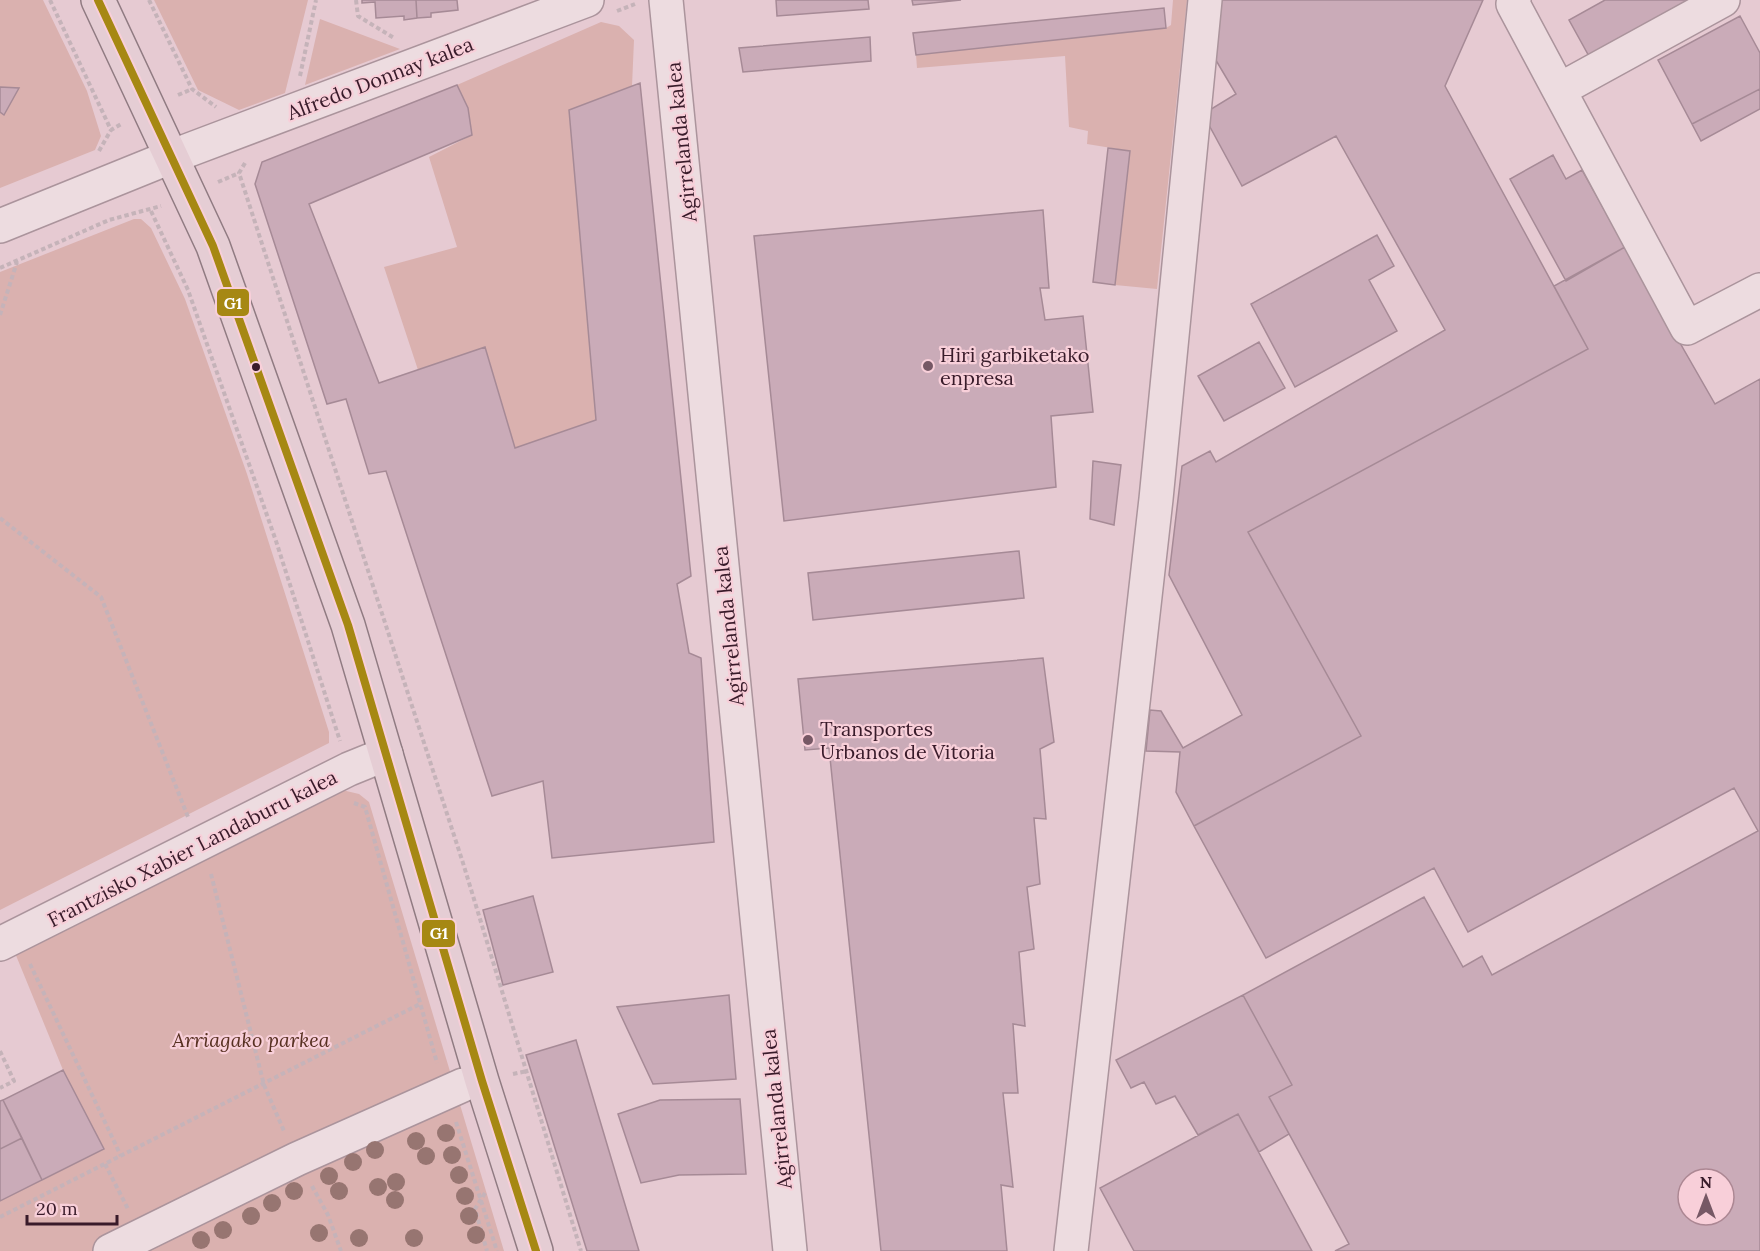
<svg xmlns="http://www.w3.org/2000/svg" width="1760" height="1251" viewBox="0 0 1760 1251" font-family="Lora,serif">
  <rect width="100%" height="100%" fill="#e6cad2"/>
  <!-- green -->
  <path fill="#dab1af" d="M 0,0 L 43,0 L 87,91 L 101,136 L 95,150 L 0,188 Z
    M 154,0 L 308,0 L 285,93 L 239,110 L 198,90 Z
    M 1173,0 L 1187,0 L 1157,289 L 1115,285 L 1130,151 L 1087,144 L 1088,131 L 1069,127 L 1065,56 L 917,68 L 916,55 L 1166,28 L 1171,25 Z
    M 320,19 L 400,49 L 305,85 Z
    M 601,22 L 619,26 L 634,40 L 632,86 L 569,110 L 596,420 L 515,448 L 485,348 L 418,370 L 384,267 L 457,247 L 429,157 L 472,135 L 468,108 L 457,85 Z
    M 134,219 L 141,219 L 151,228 L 185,299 L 247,474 L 329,732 L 329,743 L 0,910 L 0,272 Z
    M 342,790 L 359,794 L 369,802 L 504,1251 L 0,1251 L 0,1201 L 103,1149 L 63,1070 L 15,953 Z"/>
  <!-- building -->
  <path fill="#caabb8" stroke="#a68a96" stroke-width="1.5" fill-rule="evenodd" d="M 362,0 L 416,0 L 417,18 L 404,20 L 404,16 L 376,18 L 375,2 L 362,3 Z
    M 416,0 L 457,0 L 458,10 L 431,13 L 431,17 L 417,18 Z
    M 776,0 L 868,0 L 869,9 L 777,16 Z
    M 912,0 L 961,0 L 913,5 Z
    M 1221,0 L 1483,0 L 1445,86 L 1588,349 L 1248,532 L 1361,736 L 1194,826 L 1176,792 L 1180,752 L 1146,751 L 1150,710 L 1161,711 L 1183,748 L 1242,715 L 1169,575 L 1182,466 L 1210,451 L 1216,462 L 1445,330 L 1336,136 L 1242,186 L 1203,114 L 1236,94 L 1214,57 Z
    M 1605,0 L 1698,0 L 1590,58 L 1569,20 Z
    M 1164,8 L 1166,28 L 916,55 L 913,33 Z
    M 1740,16 L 1760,53 L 1760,89 L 1692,124 L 1658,60 Z
    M 870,37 L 871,61 L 743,72 L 739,48 Z
    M 640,83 L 691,576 L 677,584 L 689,653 L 701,658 L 714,842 L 552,858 L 543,781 L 492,796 L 386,471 L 369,474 L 346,399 L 327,404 L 255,184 L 262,162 L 457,85 L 468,108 L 472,135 L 309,204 L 379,383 L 485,347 L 515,448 L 596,420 L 569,110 Z
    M 0,87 L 19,88 L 4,115 L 0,112 Z
    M 1760,89 L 1760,109 L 1701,141 L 1692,124 Z
    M 1108,148 L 1130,151 L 1115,285 L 1093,282 Z
    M 1553,155 L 1566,179 L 1582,170 L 1625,247 L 1566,281 L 1510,179 Z
    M 1043,210 L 1049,288 L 1040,288 L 1045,320 L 1083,316 L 1093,412 L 1051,416 L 1056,487 L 784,521 L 754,236 Z
    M 1377,235 L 1394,266 L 1369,280 L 1397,331 L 1295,387 L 1251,304 Z
    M 1625,247 L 1715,404 L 1760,379 L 1760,1251 L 1335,1251 L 1349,1244 L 1269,1097 L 1292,1085 L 1243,995 L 1424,897 L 1463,967 L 1482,956 L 1492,975 L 1758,831 L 1734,788 L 1468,932 L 1434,868 L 1266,958 L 1194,826 L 1361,736 L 1248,532 L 1588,349 L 1554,286 ZM 1688,1179 L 1724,1179 L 1724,1215 L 1688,1215 Z
    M 1259,342 L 1285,388 L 1224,421 L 1198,376 Z
    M 1093,461 L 1121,465 L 1114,525 L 1090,519 Z
    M 1019,551 L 1024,598 L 813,620 L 808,573 Z
    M 1043,658 L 1054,742 L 1040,749 L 1046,819 L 1034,818 L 1040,884 L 1027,887 L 1034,949 L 1019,952 L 1025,1026 L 1013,1024 L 1018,1093 L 1003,1093 L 1013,1187 L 1001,1185 L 1007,1251 L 881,1251 L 829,748 L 805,750 L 798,679 Z
    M 533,896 L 553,972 L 503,985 L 483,910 Z
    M 729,995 L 736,1079 L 653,1084 L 617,1007 Z
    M 1243,995 L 1292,1085 L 1269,1097 L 1289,1134 L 1259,1152 L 1238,1114 L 1198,1135 L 1175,1096 L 1156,1104 L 1144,1082 L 1131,1088 L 1116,1060 Z
    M 576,1040 L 620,1188 L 639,1251 L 587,1251 L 526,1055 Z
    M 63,1070 L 104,1149 L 42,1180 L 3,1100 Z
    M 740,1099 L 746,1174 L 679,1175 L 641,1183 L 618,1114 L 660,1100 Z
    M 3,1100 L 22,1138 L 0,1149 L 0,1101 Z
    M 1238,1114 L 1312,1251 L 1134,1251 L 1100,1188 Z
    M 22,1138 L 42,1180 L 0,1201 L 0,1149 Z"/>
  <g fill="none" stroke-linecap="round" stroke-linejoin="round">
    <!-- minor casing -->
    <g stroke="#ab949c" stroke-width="36">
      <path id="minor" d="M 666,0 L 790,1251
        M 1514,0 L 1513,4 L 1559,90
        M 1723,0 L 1559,90 L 1687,328 L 1760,290
        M 0,226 L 173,156 L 587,0
        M 0,944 L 349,769 L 386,754
        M 110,1251 L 297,1159 L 463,1085
        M 1071,1251 L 1156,499 L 1205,0"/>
    </g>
    <!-- major casing -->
    <g stroke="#907b82" stroke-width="36">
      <path id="major" d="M 98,0 L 213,246 L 348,625 L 482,1081 L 536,1251"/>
    </g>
    <!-- path -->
    <path stroke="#c5b3b9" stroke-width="4" stroke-dasharray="4.5 3" stroke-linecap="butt" d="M 50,0 L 111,130 L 123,123
      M 149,0 L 192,89 L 216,107
      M 356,0 L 358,16 L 394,38
      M 617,11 L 635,4
      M 300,76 L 316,0
      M 178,95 L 192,89
      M 99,151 L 111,130
      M 245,163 L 239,173 L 463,863 L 581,1251
      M 218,182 L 239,173
      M 151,211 L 188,290 L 276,541 L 340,741
      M 0,268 L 109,220 L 161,206
      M 0,315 L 17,262
      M 0,518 L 101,597 L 188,817
      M 354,803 L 365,807 L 437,1063
      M 211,874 L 264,1085 L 284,1131
      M 30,964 L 121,1156
      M 0,1051 L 14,1081 L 0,1088
      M 513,1074 L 527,1071
      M 456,1122 L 497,1251
      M 105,1164 L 128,1209
      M 312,1186 L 328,1215 L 341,1251
      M 485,1193 L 475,1209 L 487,1251
      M 0,1217 L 420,1004"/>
    <!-- minor -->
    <use href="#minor" stroke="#eddce0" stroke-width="33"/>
    <!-- major -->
    <use href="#major" stroke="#e5cdd4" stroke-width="33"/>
    <!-- bus-1 casing -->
    <g stroke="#f8cfd9" stroke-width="12">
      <path id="bus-1" d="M 98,0 L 213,246 L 348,625 L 482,1081 L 536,1251"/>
    </g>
    <!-- bus-1 -->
    <use href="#bus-1" stroke="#a68813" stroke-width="8"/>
  </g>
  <!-- trees -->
  <g fill="#977571">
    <circle cx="446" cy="1133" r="9"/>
    <circle cx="416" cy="1141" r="9"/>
    <circle cx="375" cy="1150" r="9"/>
    <circle cx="452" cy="1155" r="9"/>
    <circle cx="426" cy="1156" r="9"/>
    <circle cx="353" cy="1162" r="9"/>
    <circle cx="459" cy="1175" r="9"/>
    <circle cx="329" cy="1176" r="9"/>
    <circle cx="396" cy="1182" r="9"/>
    <circle cx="378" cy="1187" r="9"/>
    <circle cx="294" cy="1191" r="9"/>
    <circle cx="339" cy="1191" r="9"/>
    <circle cx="465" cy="1196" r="9"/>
    <circle cx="395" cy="1200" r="9"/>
    <circle cx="272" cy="1203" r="9"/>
    <circle cx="251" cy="1216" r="9"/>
    <circle cx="469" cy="1216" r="9"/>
    <circle cx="223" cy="1230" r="9"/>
    <circle cx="319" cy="1233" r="9"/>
    <circle cx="476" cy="1235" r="9"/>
    <circle cx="359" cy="1238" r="9"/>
    <circle cx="414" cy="1238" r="9"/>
    <circle cx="201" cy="1240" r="9"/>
  </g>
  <!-- markers -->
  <g fill="#765865" stroke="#f8cfd9" stroke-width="2">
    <circle cx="928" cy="366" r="6"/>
    <circle cx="808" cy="740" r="6"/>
  </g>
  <circle fill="#391b2a" stroke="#f8cfd9" stroke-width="2" cx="256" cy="367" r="5"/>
  <g text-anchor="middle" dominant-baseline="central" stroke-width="4.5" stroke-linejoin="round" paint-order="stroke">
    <!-- street labels -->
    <g font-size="20" fill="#391b2a" stroke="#f8cfd9">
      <text transform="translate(380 78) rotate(-21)">Alfredo Donnay kalea</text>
      <text transform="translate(681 142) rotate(-96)">Agirrelanda kalea</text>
      <text transform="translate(728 626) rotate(-96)">Agirrelanda kalea</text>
      <text transform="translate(192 848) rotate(-27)">Frantzisko Xabier Landaburu kalea</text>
      <text transform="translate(776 1109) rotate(-96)">Agirrelanda kalea</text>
    </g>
    <!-- poi labels -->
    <g font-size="20" fill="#391b2a" stroke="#f8cfd9" text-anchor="start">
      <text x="940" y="354">Hiri garbiketako<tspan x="940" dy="23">enpresa</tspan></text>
      <text x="820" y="728">Transportes<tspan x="820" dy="23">Urbanos de Vitoria</tspan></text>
    </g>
    <!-- park labels -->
    <g font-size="20" font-style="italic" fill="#573021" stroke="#f8cfd9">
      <text x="251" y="1039">Arriagako parkea</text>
    </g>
  </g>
  <g stroke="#f8cfd9" stroke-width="2">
    <rect x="216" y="288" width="34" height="29" rx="6" fill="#a68813"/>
    <rect x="421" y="919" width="35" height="29" rx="6" fill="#a68813"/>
  </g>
  <g font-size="16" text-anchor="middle" font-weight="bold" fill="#fff">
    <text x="233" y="309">G1</text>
    <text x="439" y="939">G1</text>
  </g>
  <!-- north arrow -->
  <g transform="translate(1706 1197)"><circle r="28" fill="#f8cfd9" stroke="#ac8793" stroke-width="1.5"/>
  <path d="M0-4.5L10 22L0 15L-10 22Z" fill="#765865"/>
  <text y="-9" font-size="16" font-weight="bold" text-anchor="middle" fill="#391b2a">N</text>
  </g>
  <!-- scale -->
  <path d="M27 1215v9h90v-9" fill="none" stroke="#391b2a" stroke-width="3"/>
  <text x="36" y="1215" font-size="18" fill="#391b2a" stroke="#f8cfd9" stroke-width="4.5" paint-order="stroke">20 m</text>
</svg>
